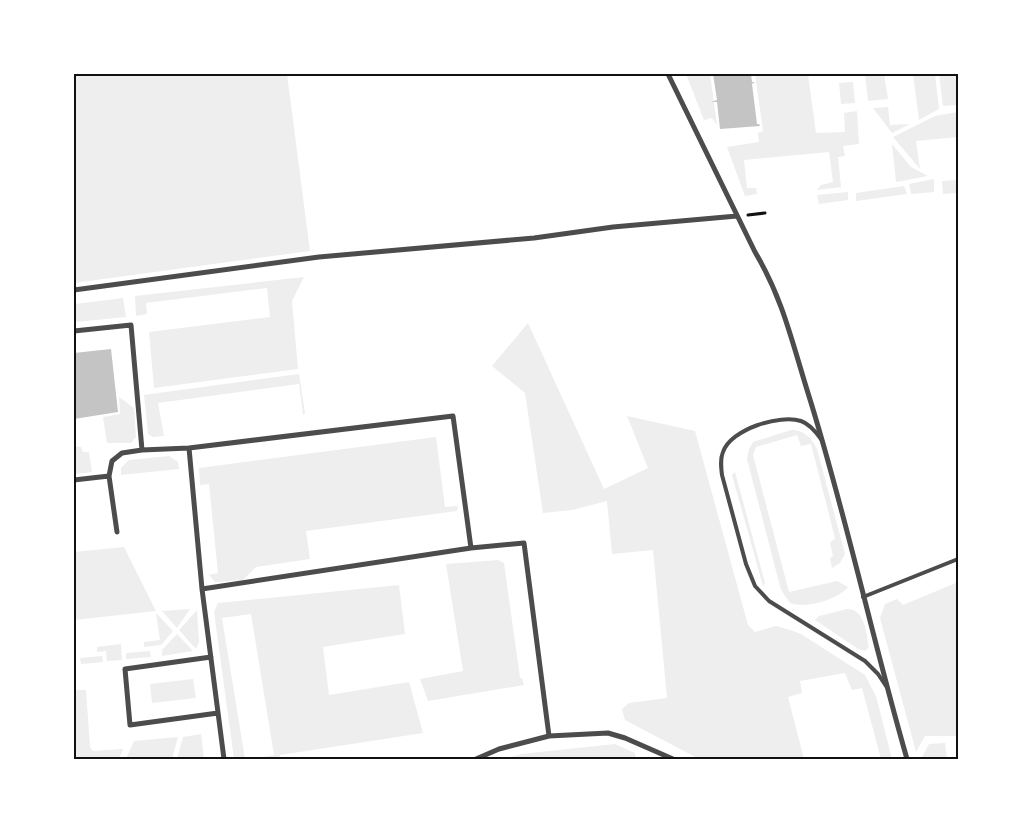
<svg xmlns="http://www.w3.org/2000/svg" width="1032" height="833" viewBox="0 0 1032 833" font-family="Bitter,serif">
  <rect width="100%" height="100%" fill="#fff"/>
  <!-- green -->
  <path fill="#eee" d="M 74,74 L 287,74 L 310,251 L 74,283 Z
    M 686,74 L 710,74 L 717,125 L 712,118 L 704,120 Z
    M 755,74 L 808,74 L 816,133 L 845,132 L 844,113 L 857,111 L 859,144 L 843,146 L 845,156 L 838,157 L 841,187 L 817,190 L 821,185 L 833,182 L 829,152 L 744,160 L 747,188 L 756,188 L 757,194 L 745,196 L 727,147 L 759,142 L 758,133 L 763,131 Z
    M 865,74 L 884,74 L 888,99 L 868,101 Z
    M 913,74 L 935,74 L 939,109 L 919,120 Z
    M 939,74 L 958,74 L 958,105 L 943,106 Z
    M 853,82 L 855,103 L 841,104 L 839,83 Z
    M 888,107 L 890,125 L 910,124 L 892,133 L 873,108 Z
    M 958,112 L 958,137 L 916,141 L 920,169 L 893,137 L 935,116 Z
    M 892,144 L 911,167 L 928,176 L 896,182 Z
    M 934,179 L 934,192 L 911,194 L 909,184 Z
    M 958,180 L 958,193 L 943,194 L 942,181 Z
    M 904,186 L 907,194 L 856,201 L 856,193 Z
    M 848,192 L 848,200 L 819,204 L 817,195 Z
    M 304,277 L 292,301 L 298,369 L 154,388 L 149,332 L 270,317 L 267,288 L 146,303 L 147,314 L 136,316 L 135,296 Z
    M 123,298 L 126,317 L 76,322 L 75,304 Z
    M 528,323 L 604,489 L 648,468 L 627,416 L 695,431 L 748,625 L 755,632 L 776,626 L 790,630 L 801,634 L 865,675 L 876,696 L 892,759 L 881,759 L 862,688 L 852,690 L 845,673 L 800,681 L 802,693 L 788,697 L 804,759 L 699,759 L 625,720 L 622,709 L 629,703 L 667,698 L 653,550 L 612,554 L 607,501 L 572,510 L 543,513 L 525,393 L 492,366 Z
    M 299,374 L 305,413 L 303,415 L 299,384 L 158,403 L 164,436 L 153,437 L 148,434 L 144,395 Z
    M 119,397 L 134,408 L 136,437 L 131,443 L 107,443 L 103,417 L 120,414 Z
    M 791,430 C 804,429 812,439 817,449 L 845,554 L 840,563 L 832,568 L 830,558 L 833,556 L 830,543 L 835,538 L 811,444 L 801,446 L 797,435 L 756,447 L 753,455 L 789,592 L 837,581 L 848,587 C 837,600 806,609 790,603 L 781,590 L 747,459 L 749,449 L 753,442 Z
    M 436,437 L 445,507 L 458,506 L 457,511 L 306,531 L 310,559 L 256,567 L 243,580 L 215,582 L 209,575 L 218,573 L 209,484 L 200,485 L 199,468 Z
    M 74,446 L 81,447 L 83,452 L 89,452 L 92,472 L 74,474 Z
    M 169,456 L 178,462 L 179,469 L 121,475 L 121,468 L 129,460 Z
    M 735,472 L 765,583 L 763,586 L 732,475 Z
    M 124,547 L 156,611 L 74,620 L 74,552 Z
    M 498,560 L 504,563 L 520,678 L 522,678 L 524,685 L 428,701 L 420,679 L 463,671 L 446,564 Z
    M 958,582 L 958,736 L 925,736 L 916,752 L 880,618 L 885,604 L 897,599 L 903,605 Z
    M 399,585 L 405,634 L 323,647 L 329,695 L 409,682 L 423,733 L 280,755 L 280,759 L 254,759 L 274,755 L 251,614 L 222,618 L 245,759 L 234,759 L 214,612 L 218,603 Z
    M 190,609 L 177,628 L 162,611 Z
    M 847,609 C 865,609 866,633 869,647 L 865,651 L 858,649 L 815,620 L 819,616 Z
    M 197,610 L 199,642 L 196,649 L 179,630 Z
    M 156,613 L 173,631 L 161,645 L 144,647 L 144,642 L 160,640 Z
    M 177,634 L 193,651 L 162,656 L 162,650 Z
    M 121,644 L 122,660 L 107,661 L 106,651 L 97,652 L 97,647 Z
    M 150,651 L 151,657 L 126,659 L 126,653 Z
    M 102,656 L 103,662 L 81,664 L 80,658 Z
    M 74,679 L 76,690 L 86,690 L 90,747 L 93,751 L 123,749 L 119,759 L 74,759 Z
    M 193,679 L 196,698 L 152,703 L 150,684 Z
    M 201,734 L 204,759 L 177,759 L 183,737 Z
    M 178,737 L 172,759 L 126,759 L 134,741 Z
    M 945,743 L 947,759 L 921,759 L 929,744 Z
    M 615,744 L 635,753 L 636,759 L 505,759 L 521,754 Z"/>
  <!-- building -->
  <path fill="#c4c4c4" d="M 713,74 L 751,74 L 752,82 L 755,82 L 752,84 L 757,124 L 759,124 L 760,126 L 720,129 L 717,102 L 711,102 L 717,100 Z
    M 111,349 L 118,412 L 74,419 L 74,353 Z"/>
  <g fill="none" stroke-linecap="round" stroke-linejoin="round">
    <!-- path -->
    <path stroke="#111" stroke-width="3" d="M 748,215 L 765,213"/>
    <!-- service -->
    <path stroke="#4c4c4c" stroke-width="4" d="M 821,439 C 816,432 810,424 801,421 C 780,414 731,429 723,452 C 720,459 721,467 722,475 L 746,564 L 755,586 L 769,601 L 865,661 L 878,674 L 886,686
      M 863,597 L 958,559"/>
    <!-- minor -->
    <path stroke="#4c4c4c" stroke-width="5" d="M 668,74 L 755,252 C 783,299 792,342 808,393 C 846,514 872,638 907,759
      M 74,290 L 319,257 L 534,238 L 613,227 L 737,216
      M 74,331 L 131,325 L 142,450 L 189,448
      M 74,480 L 109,476
      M 117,532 L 109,476 L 112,461 L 122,453 L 142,450
      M 202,589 L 189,448 L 453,416 L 471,548
      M 211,657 L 125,669 L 130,725 L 218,713
      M 224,759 L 202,589 L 471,548 L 524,543 L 549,736
      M 476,759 L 499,749 L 549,736 L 608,733 L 625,738 L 673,759"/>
  </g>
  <!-- border -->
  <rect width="1032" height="833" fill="none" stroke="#ffffff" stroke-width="150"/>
  <rect x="75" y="75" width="882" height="683" fill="none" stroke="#111" stroke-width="2"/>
</svg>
